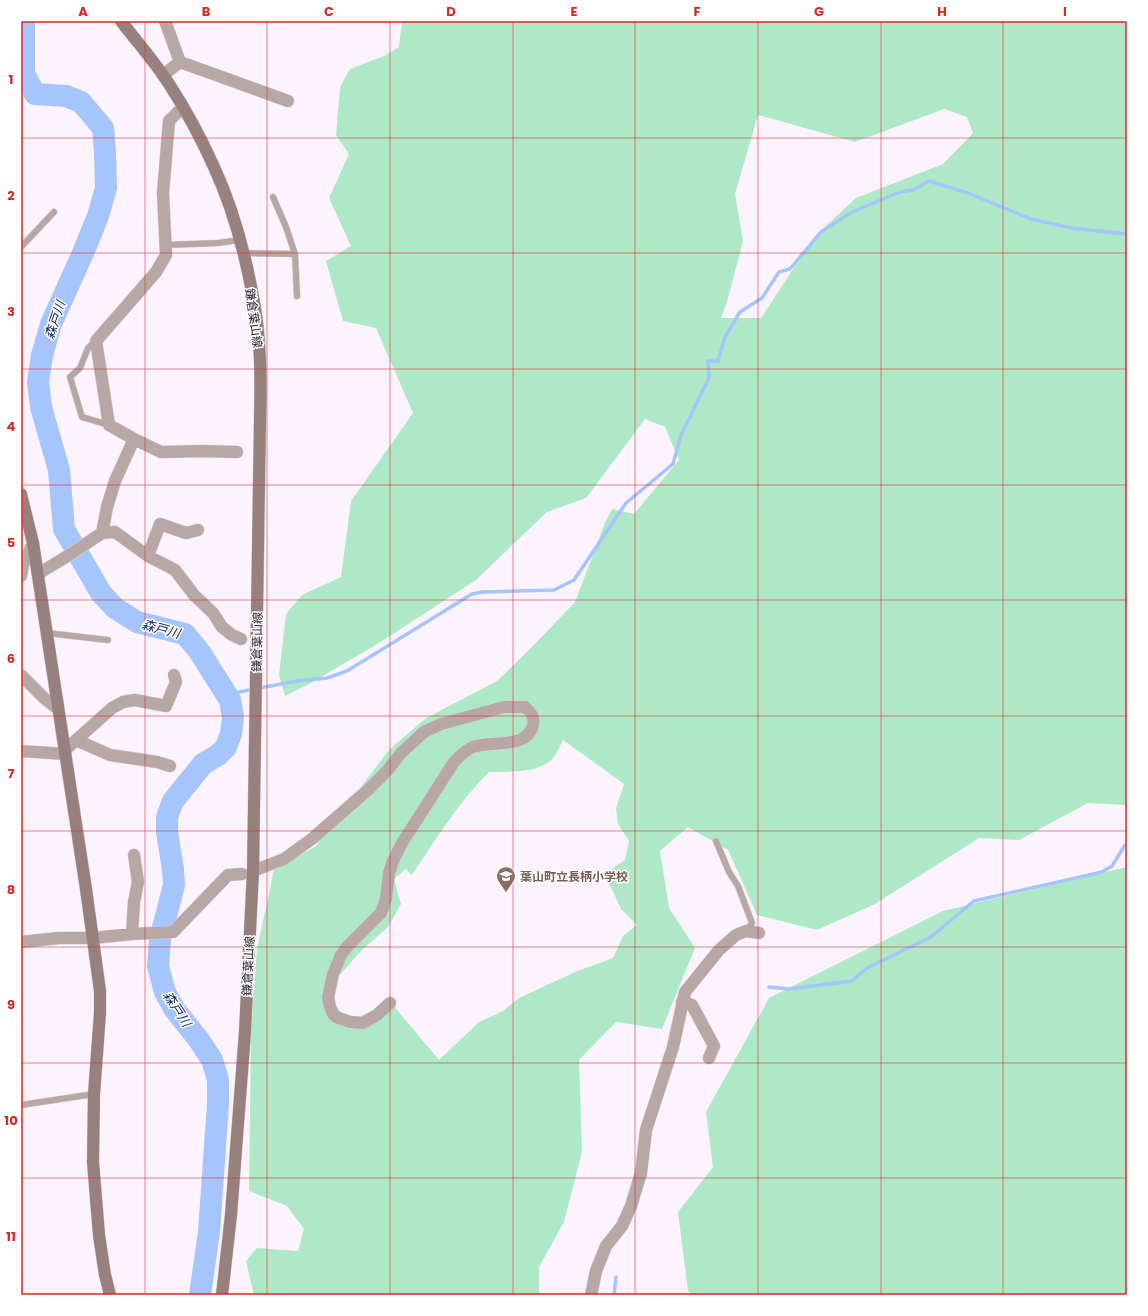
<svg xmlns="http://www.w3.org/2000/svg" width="1148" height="1316" viewBox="0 0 1148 1316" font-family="Poppins,'Noto Sans JP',sans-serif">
  <rect width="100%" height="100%" fill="#fcf3fe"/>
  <!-- green -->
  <path fill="#ade9c6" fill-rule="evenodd" d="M 402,21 L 1127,21 L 1127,805 L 1088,803 L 1019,840 L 979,838 L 875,904 L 817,930 L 757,915 L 728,850 L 688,827 L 660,851 L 669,908 L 695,948 L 662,1029 L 616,1022 L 579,1060 L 582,1152 L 564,1222 L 539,1267 L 539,1295 L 254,1295 L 246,1261 L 257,1248 L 298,1251 L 304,1229 L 287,1206 L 249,1191 L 251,1035 L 257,949 L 274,870 L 316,846 L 389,750 L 426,718 L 497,681 L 530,649 L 575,602 L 605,523 L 612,509 L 634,514 L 679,460 L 665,427 L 645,419 L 586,498 L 547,512 L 476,580 L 379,643 L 311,683 L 285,696 L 279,675 L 286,614 L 302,595 L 341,577 L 351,501 L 413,413 L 376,328 L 343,321 L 326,261 L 351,246 L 329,198 L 349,154 L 336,135 L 340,87 L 350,69 L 384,56 L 399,47 ZM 944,109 L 967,117 L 973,133 L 943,164 L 856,198 L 814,237 L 761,318 L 721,318 L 727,302 L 743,241 L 735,194 L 758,115 L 855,142 ZM 563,740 L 624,784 L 616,808 L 618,824 L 629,841 L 625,860 L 610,870 L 608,881 L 621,909 L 637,925 L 623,936 L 613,958 L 575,972 L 519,998 L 503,1011 L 479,1022 L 439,1060 L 388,999 L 367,1014 L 354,1018 L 341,1012 L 335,1004 L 335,993 L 339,976 L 360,952 L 388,927 L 401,904 L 394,879 L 406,869 L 412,875 C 436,839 458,803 489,772 C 506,772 540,773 552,759 C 557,754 560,746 563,740 Z
    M 1127,867 L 1127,1295 L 692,1295 L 688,1291 L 678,1212 L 713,1167 L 706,1112 L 769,998 L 943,911 Z"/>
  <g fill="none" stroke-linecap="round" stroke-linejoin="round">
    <!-- stream -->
    <path stroke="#a6c4fd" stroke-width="3.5" d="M 230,700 L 239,692 L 297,681 L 327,678 L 347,671 L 472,594 L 482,592 L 554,590 L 574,580 L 626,503 L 673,464 L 681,435 L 709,378 L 708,361 L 718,361 L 725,337 L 740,312 L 762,298 L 779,272 L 790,269 L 821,232 L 852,212 L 900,192 L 913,190 L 929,181 L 968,193 L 1031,219 L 1071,228 L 1127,234
      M 769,987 L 789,989 L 852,981 L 867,968 L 931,937 L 974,901 L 1102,872 L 1112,866 L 1125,845 L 1127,844
      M 614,1295 L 616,1277"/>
    <!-- river -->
    <path stroke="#a6c4fd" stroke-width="22" d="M 24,21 L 24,74 L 35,94 L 66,96 L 81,102 L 103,128 L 105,152 L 106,188 L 98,216 L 83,253 L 51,324 L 42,355 L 38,382 L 41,407 L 59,470 L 64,529 L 101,593 L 115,608 L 137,622 L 185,634 L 199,651 L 230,700 L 233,717 L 231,734 L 226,747 L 218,755 L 203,764 L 173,801 L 167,817 L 167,832 L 173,869 L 174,885 L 160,939 L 158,966 L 165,992 L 175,1010 L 199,1040 L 212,1060 L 218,1080 L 218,1104 L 209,1232 L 200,1295"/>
    <!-- lane casing -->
    <g stroke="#dad1db" stroke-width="7">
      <path id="lane" d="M 165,245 L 218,243 L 240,240
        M 21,247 L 54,212
        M 243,253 L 295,254 L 286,227 L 273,197
        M 295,254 L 297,296
        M 96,341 L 88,348 L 80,368 L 70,377 L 82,417 L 109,425
        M 47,633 L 108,640
        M 716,841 L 729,872 L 738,886 L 752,923 L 746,931
        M 21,1105 L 94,1094"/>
    </g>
    <!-- street casing -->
    <g stroke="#dad1db" stroke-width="13">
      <path id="street" d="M 165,21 L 180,62
        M 163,75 L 180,62 L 288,101
        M 183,107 L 169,121 L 163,193 L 166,255 L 156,272 L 96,341 L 109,425 L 134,439 L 161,452 L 203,451 L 237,452
        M 102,533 L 107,507 L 115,481 L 134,439
        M 148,556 L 160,524 L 186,533 L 198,530
        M 38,574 L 69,555 L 102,533 L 115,532 L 148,556 L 175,570 L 194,595 L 213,613 L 222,627 L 232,635 L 241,639
        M 21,576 L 23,565 L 33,543
        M 21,675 L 44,698 L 58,709
        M 76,740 L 110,755 L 157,762 L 170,766
        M 65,750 L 112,708 L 123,702 L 135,700 L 166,706 L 176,682 L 174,675
        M 21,751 L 65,754
        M 253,871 L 284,859 L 313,838 L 369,789 L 387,771 L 401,753 L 424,732 L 441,724 L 504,707 L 525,707 C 531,712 535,717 533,725 C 527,750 491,740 473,747 C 465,750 460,756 454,762 L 402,843 L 393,861 L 389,873 L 386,899 L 381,913 L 347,947 L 341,955 L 333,974 L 328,997 L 330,1007 L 333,1014 L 336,1017 L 350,1022 L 363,1023 L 377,1015 L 390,1003
        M 132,934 L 134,902 L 138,882 L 134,855
        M 21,942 L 59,938 L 93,938 L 132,934 L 173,932 L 228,875 L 242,874
        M 682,1002 L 692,1005 L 714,1046 L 709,1058
        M 591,1295 L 596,1271 L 606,1246 L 622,1226 L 631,1206 L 641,1173 L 646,1130 L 673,1047 L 685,992 L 719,950 L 736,935 L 746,931 L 759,933"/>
    </g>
    <!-- secondary casing -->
    <g stroke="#dad1db" stroke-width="13">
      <path id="secondary" d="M 121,21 C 137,42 155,62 169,84 C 186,110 201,138 214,167 C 233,208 245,253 253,297 C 261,337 261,378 260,419 L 253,871 L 245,1032 L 231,1215 L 222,1295
        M 21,494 L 33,543 L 86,889 L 100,991 L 100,1013 L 94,1094 L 93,1162 L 99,1235 L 105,1275 L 110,1295"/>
    </g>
    <!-- lane -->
    <use href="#lane" stroke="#b7a7a5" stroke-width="6"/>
    <!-- street -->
    <use href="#street" stroke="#b7a7a5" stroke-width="12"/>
    <!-- secondary -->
    <use href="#secondary" stroke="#98807e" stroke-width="12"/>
  </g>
  <!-- grid -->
  <path fill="none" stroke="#d62828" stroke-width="1" stroke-opacity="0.55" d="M 145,21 L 145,1295M 267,21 L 267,1295M 390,21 L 390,1295M 513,21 L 513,1295M 635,21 L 635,1295M 758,21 L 758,1295M 881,21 L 881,1295M 1003,21 L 1003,1295M 21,138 L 1127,138M 21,253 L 1127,253M 21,369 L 1127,369M 21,485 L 1127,485M 21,600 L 1127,600M 21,716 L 1127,716M 21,831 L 1127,831M 21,947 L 1127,947M 21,1063 L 1127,1063M 21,1178 L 1127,1178"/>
  <!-- icons -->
  <defs>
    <g id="school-pin" transform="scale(1)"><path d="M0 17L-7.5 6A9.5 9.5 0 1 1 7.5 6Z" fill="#8d6e63" stroke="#fff"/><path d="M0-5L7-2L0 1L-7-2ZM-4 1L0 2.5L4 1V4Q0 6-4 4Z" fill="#fff"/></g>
  </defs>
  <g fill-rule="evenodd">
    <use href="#school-pin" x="506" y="876"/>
  </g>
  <g text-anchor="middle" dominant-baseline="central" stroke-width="3" stroke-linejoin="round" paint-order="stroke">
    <!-- street labels -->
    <g font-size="12" fill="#251d26" stroke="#fff">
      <text transform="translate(254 318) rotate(82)">鎌倉葉山線</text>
      <text transform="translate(257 642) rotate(-89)">鎌倉葉山線</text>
      <text transform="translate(248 966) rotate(-87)">鎌倉葉山線</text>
    </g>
    <!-- education labels -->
    <g font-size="12" font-weight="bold" fill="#785e54" stroke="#fff" text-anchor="start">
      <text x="520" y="876">葉山町立長柄小学校</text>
    </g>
    <!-- water labels -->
    <g font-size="13" font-style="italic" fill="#0b2868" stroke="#fff">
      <text transform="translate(55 320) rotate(-71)">森戸川</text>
      <text transform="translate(161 629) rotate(15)">森戸川</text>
      <text transform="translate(177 1009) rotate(57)">森戸川</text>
    </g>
  </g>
  <!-- border -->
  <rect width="1148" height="1316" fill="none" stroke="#ffffff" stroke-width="44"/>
  <rect x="22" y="22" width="1104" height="1272" fill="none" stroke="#d62828" stroke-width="1.5"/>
  <g font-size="13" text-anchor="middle" font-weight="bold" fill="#d62828">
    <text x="83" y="16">A</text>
    <text x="206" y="16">B</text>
    <text x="329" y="16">C</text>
    <text x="451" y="16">D</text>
    <text x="574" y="16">E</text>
    <text x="697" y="16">F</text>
    <text x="819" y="16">G</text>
    <text x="942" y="16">H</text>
    <text x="1065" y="16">I</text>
    <text x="11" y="84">1</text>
    <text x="11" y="200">2</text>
    <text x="11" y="316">3</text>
    <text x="11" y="431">4</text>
    <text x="11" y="547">5</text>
    <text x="11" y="663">6</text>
    <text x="11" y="778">7</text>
    <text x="11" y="894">8</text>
    <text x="11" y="1009">9</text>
    <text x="11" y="1125">10</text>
    <text x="11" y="1241">11</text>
  </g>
</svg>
